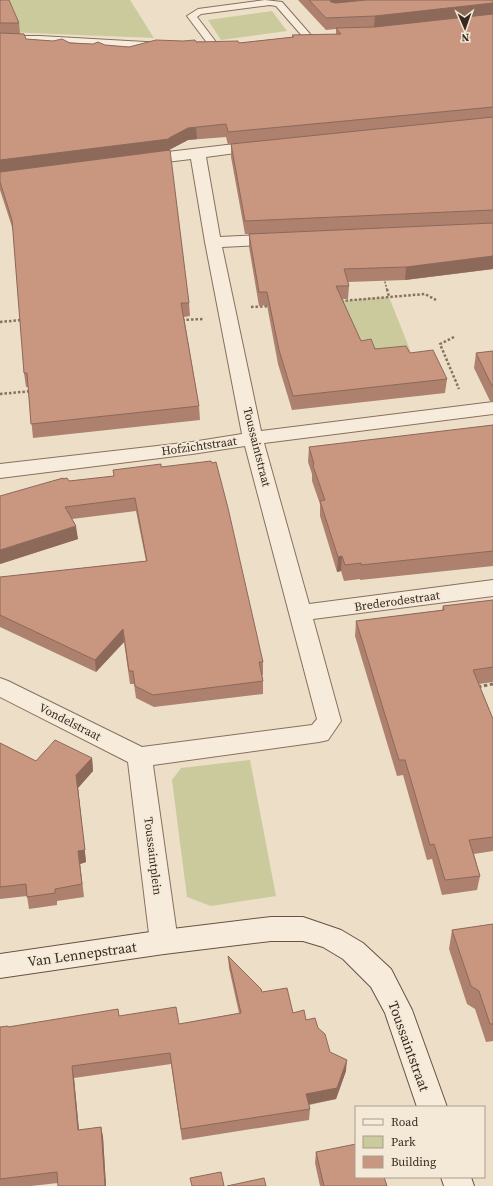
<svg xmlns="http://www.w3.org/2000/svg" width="493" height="1186" viewBox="0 0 493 1186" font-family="'Source Serif 4',serif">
  <rect width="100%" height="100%" fill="#eddec8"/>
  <!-- green -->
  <path fill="#caca9c" d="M 0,0 L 130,0 L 154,38 L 6,32 Z
    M 272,11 L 287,31 L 221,40 L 208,20 Z
    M 389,297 L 412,355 L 355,360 L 335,301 Z
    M 250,760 L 276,896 L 211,906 L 187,897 L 172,780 L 181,768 Z"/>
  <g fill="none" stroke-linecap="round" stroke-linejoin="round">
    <!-- lane casing -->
    <g stroke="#88705e" stroke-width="2">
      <path id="lane" d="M 265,0 L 282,2 L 310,34 L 312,36 L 310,38 L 304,38 L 276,6 L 270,5 L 201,14 L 197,17 L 219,46 L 214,49 L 211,48 L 187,16 L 198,9 Z"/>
    </g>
    <!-- street casing -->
    <g stroke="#88705e" stroke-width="2">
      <path id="street" d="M 0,36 L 40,36 L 163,43 L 168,44 L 170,47 L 168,50 L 163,51 L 40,44 L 0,44 Z
        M 261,141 L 266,143 L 269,146 L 266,149 L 206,157 L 220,237 L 280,234 L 286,235 L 288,239 L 286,243 L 280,244 L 222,247 L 261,431 L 493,402 L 493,414 L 264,443 L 309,604 L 493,580 L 493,596 L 313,619 L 341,721 L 328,740 L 319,742 L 153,765 L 178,942 L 174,950 L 164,954 L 154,950 L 150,942 L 128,762 L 0,697 L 0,678 L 8,681 L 142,747 L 312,725 L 317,719 L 245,446 L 192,454 L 0,478 L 0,464 L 192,442 L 242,434 L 205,242 L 191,159 L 142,165 L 137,163 L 134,160 L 137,157 L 142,155 Z"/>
    </g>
    <!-- secondary casing -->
    <g stroke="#6a5141" stroke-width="2">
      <path id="secondary" d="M 271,917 L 303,917 L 341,930 L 363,943 L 391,969 L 412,1010 L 447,1107 L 417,1107 L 385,1013 L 371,987 L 343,959 L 323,947 L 303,941 L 271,941 L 164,954 L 0,978 L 0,954 L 164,930 Z
        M 441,1177 L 471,1177 L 474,1186 L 444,1186 Z"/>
    </g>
    <!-- path-far2 -->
    <path stroke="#88705e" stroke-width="1.5" stroke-dasharray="2 1.5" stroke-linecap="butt" d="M 384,278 L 387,290"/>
    <!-- path-far1 -->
    <path stroke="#88705e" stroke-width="2.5" stroke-dasharray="2.5 2" stroke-linecap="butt" d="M 387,289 L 389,297
      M 341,301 L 425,294 L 436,300
      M 251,307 L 270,306
      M 182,320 L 203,319
      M 0,322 L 21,320
      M 454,337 L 440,344 L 459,389
      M 0,394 L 32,391"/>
    <!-- path -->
    <path stroke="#88705e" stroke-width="3" stroke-dasharray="3.5 2.5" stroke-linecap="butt" d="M 478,687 L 493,684"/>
    <!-- lane -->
    <use href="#lane" fill="#f7ecdb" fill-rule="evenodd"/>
    <!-- street -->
    <use href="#street" fill="#f7ecdb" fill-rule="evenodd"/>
    <!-- secondary -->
    <use href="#secondary" fill="#f7ecdb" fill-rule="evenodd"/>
  </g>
  <!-- wall -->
  <path fill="#ad816e" d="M 0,0 L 19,23 L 20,33 L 26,39 L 129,47 L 183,41 L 239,43 L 292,37 L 292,35 L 336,34 L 336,29 L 326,30 L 298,0 L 493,0 L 493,269 L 405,280 L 348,282 L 349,286 L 348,299 L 342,299 L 361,341 L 375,349 L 410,353 L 447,379 L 445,393 L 292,410 L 278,364 L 267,305 L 259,306 L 249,247 L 249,234 L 245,234 L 231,157 L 231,144 L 228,145 L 226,137 L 188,140 L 169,150 L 189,303 L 190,316 L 184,317 L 199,406 L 200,420 L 33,438 L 28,387 L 26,387 L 24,373 L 13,230 L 0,190 Z
    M 493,351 L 493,401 L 490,401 L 474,368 L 476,353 Z
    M 493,425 L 493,566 L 360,580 L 360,579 L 344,581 L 341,571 L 337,572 L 320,516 L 320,504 L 312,481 L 312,474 L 308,462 L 309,447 Z
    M 161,467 L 263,662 L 263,675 L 262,675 L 263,681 L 263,694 L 154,707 L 136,698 L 134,684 L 130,684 L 124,642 L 96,672 L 0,627 L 0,577 L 146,561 L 136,511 L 72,519 L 78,539 L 0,564 L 63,479 L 69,481 L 114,476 Z
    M 493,600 L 493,682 L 479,684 L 493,719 L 493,851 L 474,854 L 480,876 L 477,890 L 442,895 L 432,859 L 427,860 L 403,775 L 397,776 L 355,636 L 356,621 L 442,610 L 443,606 Z
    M 0,743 L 36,761 L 92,758 L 93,771 L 78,788 L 86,862 L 80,864 L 84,897 L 57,901 L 57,905 L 29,909 L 27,896 L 0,899 Z
    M 493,924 L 493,1041 L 486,1042 L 475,1009 L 467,1004 L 449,949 L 452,930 Z
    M 228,956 L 262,992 L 293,1013 L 306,1020 L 318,1028 L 330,1052 L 346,1071 L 336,1099 L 309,1105 L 310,1109 L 309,1120 L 182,1140 L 171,1064 L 74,1078 L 79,1130 L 101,1127 L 103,1137 L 106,1186 L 58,1186 L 58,1183 L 31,1186 L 0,1186 L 0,1027 L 8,1027 L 119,1016 L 179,1024 L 239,1013 L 229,968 Z
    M 316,1152 L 387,1186 L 320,1186 L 315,1163 Z"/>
  <!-- shaded-wall -->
  <path fill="#8d695a" d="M 328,0 L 374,0 L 331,5 Z
    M 493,3 L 493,15 L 374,28 L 375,16 Z
    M 196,127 L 197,139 L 188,140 L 169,150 L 169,152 L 0,172 L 0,160 L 169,138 L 188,128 Z
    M 493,256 L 493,269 L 405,280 L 406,267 Z
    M 76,526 L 78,539 L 0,564 L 0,550 Z
    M 342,556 L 341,571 L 337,572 L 338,557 Z
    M 123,629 L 124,642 L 96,672 L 95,660 Z
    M 92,758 L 93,771 L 78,788 L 86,862 L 80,864 L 84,897 L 78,851 L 76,775 Z
    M 347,1060 L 346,1071 L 336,1099 L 305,1105 L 306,1094 Z
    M 72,1066 L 74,1078 L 80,1141 L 78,1130 Z
    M 101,1127 L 103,1137 L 106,1186 L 105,1186 Z"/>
  <!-- building -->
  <path fill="#c99680" stroke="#8d695a" d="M 0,0 L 9,0 L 19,23 L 0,23 Z
    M 309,0 L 330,0 L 331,2 L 336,3 L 366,0 L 493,0 L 493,3 L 375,16 L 326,18 Z
    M 493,14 L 493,107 L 228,132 L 226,124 L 188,128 L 169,138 L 169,139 L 0,160 L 0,33 L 24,34 L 26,39 L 53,41 L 62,39 L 70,43 L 93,44 L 98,42 L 105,45 L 129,47 L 156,40 L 183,41 L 195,40 L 196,42 L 238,41 L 239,43 L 294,37 L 292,35 L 341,34 L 336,28 L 375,27 Z
    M 493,117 L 493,210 L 245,221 L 231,144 Z
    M 170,150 L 189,303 L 181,303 L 199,406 L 31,424 L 27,373 L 24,373 L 21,335 L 12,220 L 0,182 L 0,172 Z
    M 493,223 L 493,256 L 406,267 L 344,269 L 349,286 L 336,286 L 361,341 L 371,339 L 375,349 L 406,346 L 410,353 L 433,350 L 447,379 L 293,396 L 279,350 L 267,292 L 259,292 L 249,234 Z
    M 493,351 L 493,386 L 492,386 L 476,353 Z
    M 493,425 L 493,551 L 361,565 L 361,563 L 345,565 L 342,556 L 338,557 L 320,501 L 325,500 L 313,466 L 314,464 L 309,447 Z
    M 211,461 L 212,463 L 216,462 L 228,508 L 263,662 L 259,662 L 263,681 L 153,695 L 135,686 L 133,671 L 129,671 L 123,629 L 95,660 L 0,615 L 0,577 L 147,561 L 135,498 L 65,507 L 76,526 L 0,550 L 0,496 L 63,478 L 63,479 L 67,478 L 69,481 L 114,476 L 113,470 L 161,464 L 161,467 Z
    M 493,600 L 493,667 L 473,670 L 493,719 L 493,837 L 469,840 L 480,876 L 445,880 L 434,844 L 430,845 L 405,760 L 399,760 L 356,621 L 444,610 L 443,606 Z
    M 55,740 L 92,758 L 76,775 L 85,850 L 78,851 L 82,884 L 55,889 L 55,893 L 27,897 L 26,884 L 0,887 L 0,743 L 36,761 Z
    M 493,924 L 493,1024 L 490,1024 L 479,991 L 471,986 L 452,930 Z
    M 228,956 L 261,989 L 262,992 L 287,988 L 293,1013 L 304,1010 L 306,1020 L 315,1018 L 318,1028 L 325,1034 L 330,1052 L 347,1060 L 337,1088 L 306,1094 L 310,1109 L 181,1129 L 170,1053 L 72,1066 L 78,1130 L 101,1127 L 105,1186 L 58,1186 L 57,1172 L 0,1179 L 0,1027 L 8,1026 L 8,1027 L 118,1009 L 119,1016 L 176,1007 L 179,1024 L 241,1013 Z
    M 356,1144 L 356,1177 L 384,1177 L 387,1186 L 324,1186 L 316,1152 Z
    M 221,1172 L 224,1186 L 192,1186 L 190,1178 Z
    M 264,1178 L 266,1186 L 227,1186 Z"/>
  <g text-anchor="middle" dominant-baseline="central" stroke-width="3.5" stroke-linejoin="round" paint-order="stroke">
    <!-- street labels -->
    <g font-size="12" fill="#392a21" stroke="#f4e9d7">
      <text transform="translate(199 446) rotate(-8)">Hofzichtstraat</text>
      <text transform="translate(257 447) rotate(76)">Toussaintstraat</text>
      <text transform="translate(397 601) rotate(-8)">Brederodestraat</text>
      <text transform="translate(70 722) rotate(27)">Vondelstraat</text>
      <text transform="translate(153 856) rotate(83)">Toussaintplein</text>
    </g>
    <!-- near-street labels -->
    <g font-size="14" fill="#392a21" stroke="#f4e9d7">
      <text transform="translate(82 954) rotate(-8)">Van Lennepstraat</text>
      <text transform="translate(409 1046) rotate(70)">Toussaintstraat</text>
    </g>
  </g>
  <!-- legend -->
  <rect x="355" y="1106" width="130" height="72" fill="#f4e9d7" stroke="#a99d8e"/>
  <rect x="363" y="1119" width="20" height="6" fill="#f7ecdb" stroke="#a99d8e"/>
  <text x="391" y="1126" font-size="12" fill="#392a21">Road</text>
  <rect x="363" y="1136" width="20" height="12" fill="#caca9c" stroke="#a99d8e"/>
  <text x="391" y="1146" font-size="12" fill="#392a21">Park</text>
  <rect x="363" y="1156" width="20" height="12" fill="#c99680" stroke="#a99d8e"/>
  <text x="391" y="1166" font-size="12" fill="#392a21">Building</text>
  <!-- north arrow -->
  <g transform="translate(465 28) rotate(178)" stroke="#f4e9d7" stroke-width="3" paint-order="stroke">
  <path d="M0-3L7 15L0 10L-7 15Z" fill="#392a21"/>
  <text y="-6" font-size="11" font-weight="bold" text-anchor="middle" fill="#392a21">N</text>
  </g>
</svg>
